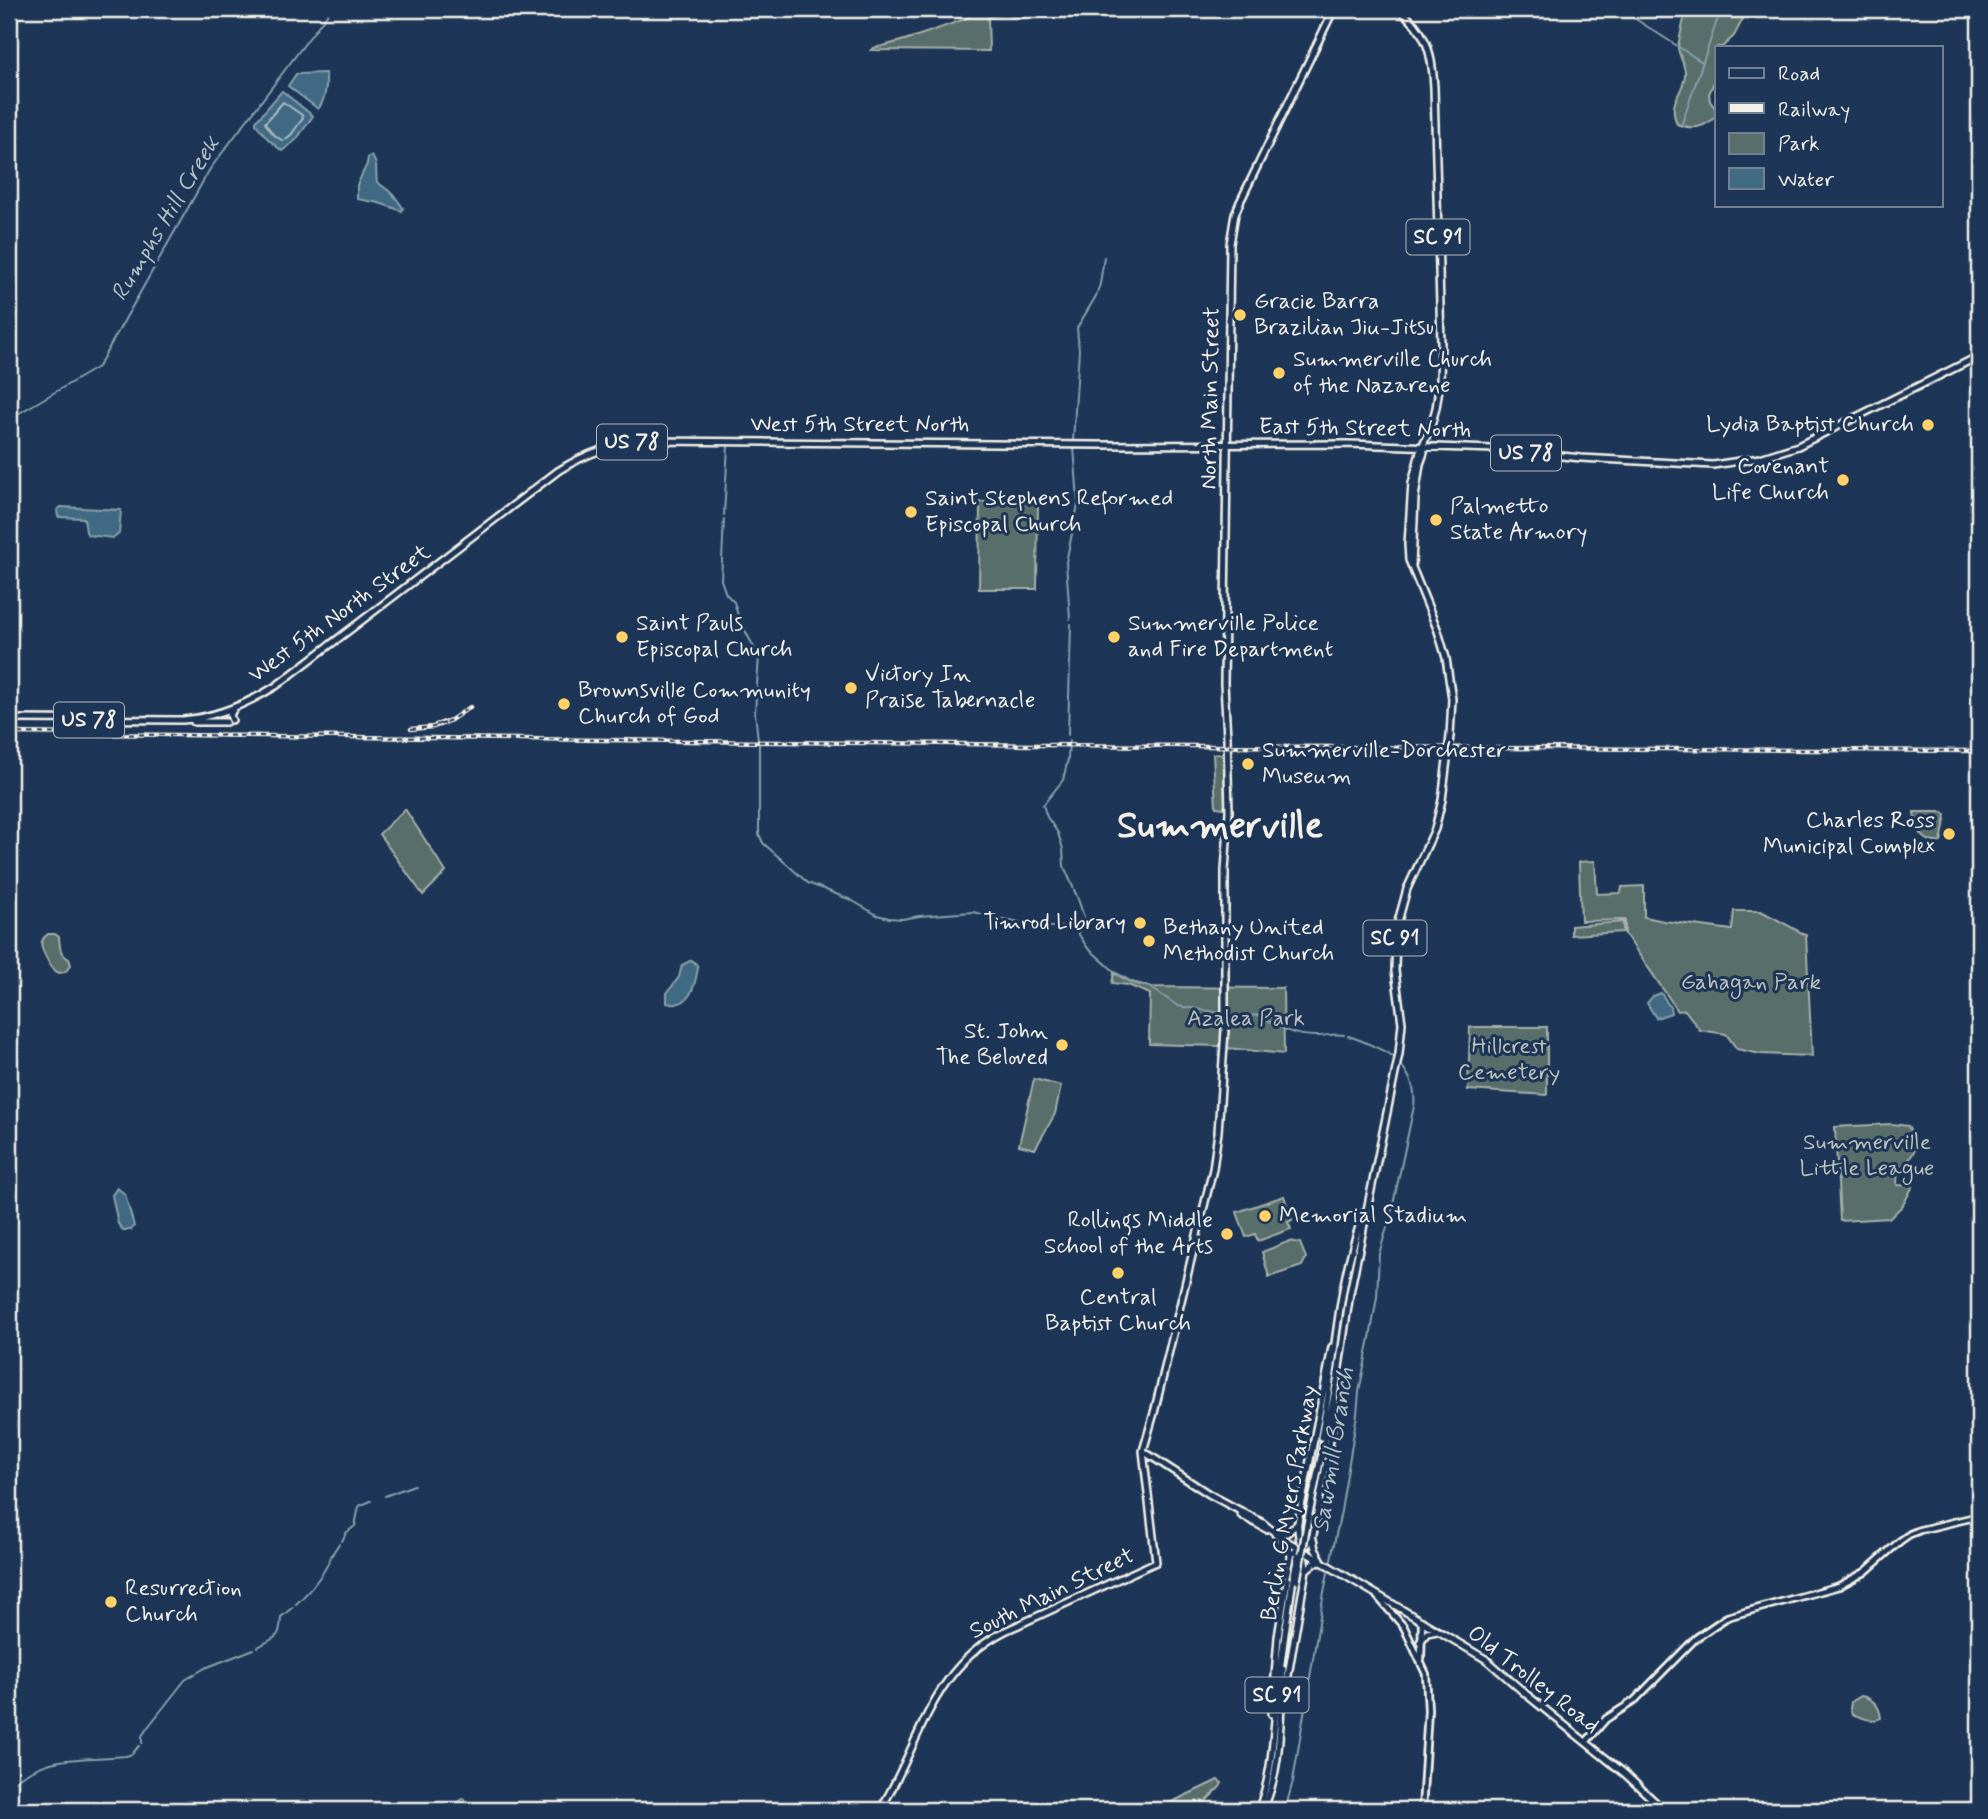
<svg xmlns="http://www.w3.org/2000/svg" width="1988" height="1819" viewBox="0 0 1988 1819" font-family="Mynerve,sans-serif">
  <rect width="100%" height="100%" fill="#1d3557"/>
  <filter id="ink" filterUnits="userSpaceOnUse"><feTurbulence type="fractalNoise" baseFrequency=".0143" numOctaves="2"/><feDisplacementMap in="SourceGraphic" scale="14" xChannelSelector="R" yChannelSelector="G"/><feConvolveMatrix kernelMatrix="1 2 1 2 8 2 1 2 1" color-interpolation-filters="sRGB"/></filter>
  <g filter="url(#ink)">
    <!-- green -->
    <path fill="#586e6a" stroke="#a6b0a9" stroke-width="2" d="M 969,9 L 1026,9 L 1026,16 L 1023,18 L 1002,15 L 988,17 L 989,51 L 871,50 L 873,48 C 904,42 934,30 965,19 L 969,16 Z
      M 1687,9 L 1748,9 L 1734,36 L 1722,47 L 1717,47 L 1714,64 L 1717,75 L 1709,94 L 1710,101 L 1715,108 L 1715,117 C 1704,128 1691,130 1677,124 C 1667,101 1683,95 1685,75 C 1686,65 1679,57 1678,48 C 1678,44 1685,14 1687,9 Z
      M 980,502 L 1038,502 L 1037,589 L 979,589 Z
      M 1213,754 L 1228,754 L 1225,805 L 1223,808 L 1216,807 Z
      M 405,809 L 446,872 L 423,895 L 379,834 Z
      M 1914,812 L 1943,812 L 1946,815 L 1941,842 C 1923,844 1915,829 1914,812 Z
      M 1595,861 L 1597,894 L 1621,893 L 1622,887 L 1644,886 L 1644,917 L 1664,921 L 1732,930 L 1734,911 L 1761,911 L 1806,935 L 1812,1056 L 1760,1054 L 1737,1049 L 1726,1034 L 1700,1030 L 1685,1010 L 1678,1011 L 1625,934 L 1625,920 L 1581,921 L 1579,862 Z
      M 1623,922 L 1623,932 L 1571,935 L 1571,926 Z
      M 48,934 L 55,934 L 59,937 C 60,948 59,953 69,959 L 71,965 C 61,980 53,971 47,959 C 42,949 37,942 48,934 Z
      M 1114,973 L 1132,983 L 1150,987 L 1283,988 L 1284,1054 L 1227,1048 L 1227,1044 L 1219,1046 L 1149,1044 L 1150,994 L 1128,985 L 1112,983 Z
      M 1470,1027 L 1547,1027 L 1547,1095 L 1468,1090 Z
      M 1034,1079 L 1061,1086 L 1055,1114 L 1035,1149 L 1019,1145 Z
      M 1892,1124 L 1908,1126 L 1917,1146 L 1905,1167 L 1898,1164 L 1897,1185 L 1913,1186 L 1903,1205 L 1890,1218 L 1840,1221 L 1835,1127 Z
      M 1284,1196 L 1292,1220 L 1288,1222 L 1291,1229 L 1258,1241 L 1255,1234 L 1246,1237 L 1237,1212 Z
      M 1290,1241 L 1300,1243 L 1306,1258 L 1302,1266 L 1269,1277 L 1262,1252 Z
      M 1861,1696 C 1872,1698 1880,1706 1881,1718 C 1872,1723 1861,1717 1852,1714 L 1850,1709 L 1851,1702 Z
      M 1218,1780 L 1222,1783 L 1220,1787 L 1203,1804 L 1206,1810 L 1155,1810 Z"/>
    <!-- water -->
    <path fill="#3f6b83" stroke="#87a1ab" stroke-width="2" d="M 325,73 C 328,83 325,101 318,109 L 288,86 L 296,74 Z
      M 282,91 L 313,116 L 296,140 L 282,151 L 268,139 L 256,124 L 256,121 Z
      M 371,156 C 379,163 375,172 377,182 L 393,194 L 403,208 L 402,211 L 379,203 L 357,199 L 357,185 L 367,164 L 368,157 Z
      M 61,507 L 121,510 L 119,534 L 113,538 L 88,535 L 86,532 L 84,518 L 58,517 L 57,510 Z
      M 692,960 L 697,965 L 698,968 C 695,986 690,1009 667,1003 L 667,993 L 679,977 L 682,965 Z
      M 1661,993 L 1670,1007 L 1671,1013 L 1656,1018 L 1647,1003 L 1653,996 Z
      M 117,1188 L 125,1194 L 134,1226 L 131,1230 L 123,1230 L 118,1224 L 112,1195 Z"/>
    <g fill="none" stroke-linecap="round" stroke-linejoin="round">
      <!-- shore -->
      <path stroke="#acbbc0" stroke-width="2" d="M 283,102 L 302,115 L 303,118 L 291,135 L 283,141 L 273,134 L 265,123 Z"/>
      <!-- stream -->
      <path stroke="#87a1ab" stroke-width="2" d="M 1620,9 L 1702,62
        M 1681,126 L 1721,9
        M 9,419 L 98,367 L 210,169 L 331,9
        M 1073,441 L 1079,350 L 1077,328 L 1096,296 L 1100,284 L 1104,257
        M 1074,447 L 1078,501
        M 724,515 L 728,445
        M 724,519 L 721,580 L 726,594 L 734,602 L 739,619 L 759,657 L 755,712 L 758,740
        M 1070,619 L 1066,562 L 1078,505
        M 1068,735 L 1071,624
        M 1069,740 L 1068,759 L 1063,780 L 1043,805 L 1047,817 L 1058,833 L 1063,849 L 1064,866 L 1078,899 L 1086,923 L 1079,931
        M 759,743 L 759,834 L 763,843 L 808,883 L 851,900 L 877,915 L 889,918 L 903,919 L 919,916 L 973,912 L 1035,927 L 1074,927 L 1087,947 L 1115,972 L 1132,982 L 1148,986 L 1178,1006 L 1221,1013
        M 1228,1015 L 1247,1016 L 1260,1015 C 1278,1028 1293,1036 1316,1036 C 1326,1036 1335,1033 1344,1035
        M 1348,1036 C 1359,1039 1388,1052 1395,1058
        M 385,1496 L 414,1485
        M 342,1541 L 346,1533 L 355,1526 L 359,1506 L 371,1501
        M 296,1604 C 307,1594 317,1582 325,1569 C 330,1560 332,1552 339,1544
        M 258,1647 C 276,1636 280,1640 281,1617 L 293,1607
        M 142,1743 L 142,1736 L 148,1727 L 185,1680 L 205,1668 L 254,1649
        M 9,1785 C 52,1752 77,1761 126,1756 L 132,1754 L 139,1746
        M 448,1810 L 464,1798 L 473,1810
        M 1285,1810 L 1293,1781 L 1324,1592 L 1341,1511 L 1357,1414 L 1359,1392 L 1370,1338 L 1377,1297 L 1379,1254 L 1391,1214 L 1414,1106 C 1416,1090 1410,1075 1399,1063"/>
      <!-- secondary casing -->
      <g stroke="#f4f1e8" stroke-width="10">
        <path id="secondary" d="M 1377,1596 L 1404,1627 L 1426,1674 L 1428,1710 L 1422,1810
          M 1421,1660 L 1422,1621
          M 1586,1742 L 1606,1719 L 1634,1701 L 1696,1638 L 1727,1617 L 1839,1586 L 1865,1572 L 1900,1541 L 1910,1534 L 1920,1530 L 1979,1516"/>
      </g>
      <!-- primary casing -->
      <g stroke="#f4f1e8" stroke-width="10">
        <path id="primary" d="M 1398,9 C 1427,30 1432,53 1434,87 L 1441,343 L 1440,382 L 1436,408 L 1431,426 L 1420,452 L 1412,483 L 1408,544 L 1409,560 L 1438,631 L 1446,658 L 1452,699 L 1450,736
          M 1412,565 L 1415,498 L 1420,464 L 1424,453 L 1423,447
          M 9,719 L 183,720 C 217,717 247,704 276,686 L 558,471 C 586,453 615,443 648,441 L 1099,445 L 1349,444 L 1494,449 L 1581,458 L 1713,465 L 1760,458 L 1798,446 L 1979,356
          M 232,720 L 230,715 L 234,708
          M 194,722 L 226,722
          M 1321,1437 C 1336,1363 1336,1284 1364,1213
          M 1143,1451 L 1209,1494
          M 1209,1494 L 1263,1523 L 1280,1537 L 1487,1660 L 1527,1695 L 1624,1773 L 1664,1810
          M 1241,1515 L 1266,1529
          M 1308,1519 L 1337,1381 L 1350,1293 L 1399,1054 L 1402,1023 L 1395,971 L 1396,929 L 1407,889 L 1435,829
          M 1275,1534 L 1287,1533 L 1296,1525
          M 1313,1539 L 1315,1549 L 1321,1559
          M 1291,1556 C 1298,1545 1308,1551 1313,1535 L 1328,1455 L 1335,1401
          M 1306,1570 C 1306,1553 1296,1539 1298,1522 L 1332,1347
          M 1420,1642 L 1427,1633 L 1437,1631
          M 1284,1699 L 1306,1570 L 1314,1563 L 1323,1562
          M 1272,1714 L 1278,1637 L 1291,1556 L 1287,1541
          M 880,1810 C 921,1744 929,1670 1005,1631 L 1156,1562 L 1143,1451 L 1154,1413 L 1213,1169 L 1218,1132 L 1225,1030 L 1225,871 L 1229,811 L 1227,737 L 1224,684 L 1230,244 L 1235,214 L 1240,202 L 1334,9
          M 1258,1810 C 1273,1775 1273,1735 1277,1698 C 1281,1658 1287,1619 1293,1579
          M 1263,1810 C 1283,1767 1279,1715 1283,1669"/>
      </g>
      <!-- secondary -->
      <use href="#secondary" stroke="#1d3557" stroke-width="4.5"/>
      <!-- primary -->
      <use href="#primary" stroke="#1d3557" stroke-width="5"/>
      <!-- rail casing -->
      <g stroke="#f4f1e8" stroke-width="4.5">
        <path id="rail" d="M 436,725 L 451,720 L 470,707
          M 411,729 L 433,727 L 445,723
          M 9,733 L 1037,745 L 1979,751"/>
      </g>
      <!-- rail -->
      <use href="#rail" stroke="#1d3557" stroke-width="2" stroke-dasharray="5" stroke-linecap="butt"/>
      <!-- primary-bridge casing -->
      <g stroke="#f4f1e8" stroke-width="10" stroke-linecap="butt">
        <path id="primary-bridge" d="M 1435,829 L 1442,800 L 1450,736
          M 1293,1579 L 1298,1556
          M 1297,1580 L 1308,1519"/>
      </g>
      <!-- primary-bridge -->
      <use href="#primary-bridge" stroke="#1d3557" stroke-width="5"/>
    </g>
  </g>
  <!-- markers -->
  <g fill="#ffd166" stroke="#1d3557" stroke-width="2.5">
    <circle cx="1240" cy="315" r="7"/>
    <circle cx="1279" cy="373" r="7"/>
    <circle cx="1928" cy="425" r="7"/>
    <circle cx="1843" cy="480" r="7"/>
    <circle cx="911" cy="512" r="7"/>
    <circle cx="1436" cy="520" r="7"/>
    <circle cx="622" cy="637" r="7"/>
    <circle cx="1114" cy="637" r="7"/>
    <circle cx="851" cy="688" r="7"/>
    <circle cx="564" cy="704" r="7"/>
    <circle cx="1248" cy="764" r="7"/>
    <circle cx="1949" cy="834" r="7"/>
    <circle cx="1140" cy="923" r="7"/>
    <circle cx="1149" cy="941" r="7"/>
    <circle cx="1062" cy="1045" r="7"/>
    <circle cx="1265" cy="1216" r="7"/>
    <circle cx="1227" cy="1234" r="7"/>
    <circle cx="1118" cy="1273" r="7"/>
    <circle cx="111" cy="1602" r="7"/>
  </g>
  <g text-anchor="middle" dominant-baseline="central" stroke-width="6" stroke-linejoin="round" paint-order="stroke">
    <!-- shield labels -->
    <g fill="#1d3557" stroke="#b4b9bc" stroke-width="2">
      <rect x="1406.5" y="219.5" width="63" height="35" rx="5"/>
      <rect x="597" y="424.5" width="70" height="35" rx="5"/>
      <rect x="1491" y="435.5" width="70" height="35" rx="5"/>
      <rect x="54" y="702.5" width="70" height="35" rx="5"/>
      <rect x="1363.5" y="920.5" width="63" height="35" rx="5"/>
      <rect x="1245.5" y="1677.5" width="63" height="35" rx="5"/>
    </g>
    <g font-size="21" font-weight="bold" fill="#f4f1e8">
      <text x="1438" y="237">SC 91</text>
      <text x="632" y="442">US 78</text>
      <text x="1526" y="453">US 78</text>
      <text x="89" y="720">US 78</text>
      <text x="1395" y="938">SC 91</text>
      <text x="1277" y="1695">SC 91</text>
    </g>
    <!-- poi labels -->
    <g font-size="23" fill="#f4f1e8" stroke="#1d3557" text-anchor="start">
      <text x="1254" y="302">Gracie Barra<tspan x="1254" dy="26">Brazilian Jiu-Jitsu</tspan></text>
      <text x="1293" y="360">Summerville Church<tspan x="1293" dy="26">of the Nazarene</tspan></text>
      <text x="1914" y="425" text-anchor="end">Lydia Baptist Church</text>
      <text x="1829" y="467" text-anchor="end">Covenant<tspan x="1829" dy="26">Life Church</tspan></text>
      <text x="925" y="499">Saint Stephens Reformed<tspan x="925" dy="26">Episcopal Church</tspan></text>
      <text x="1450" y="507">Palmetto<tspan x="1450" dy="26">State Armory</tspan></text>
      <text x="636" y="624">Saint Pauls<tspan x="636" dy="26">Episcopal Church</tspan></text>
      <text x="1128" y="624">Summerville Police<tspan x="1128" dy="26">and Fire Department</tspan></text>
      <text x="865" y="675">Victory In<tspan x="865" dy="26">Praise Tabernacle</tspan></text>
      <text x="578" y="691">Brownsville Community<tspan x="578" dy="26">Church of God</tspan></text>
      <text x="1262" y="751">Summerville-Dorchester<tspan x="1262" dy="26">Museum</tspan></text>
      <text x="1935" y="821" text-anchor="end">Charles Ross<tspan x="1935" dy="26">Municipal Complex</tspan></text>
      <text x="1126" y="923" text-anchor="end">Timrod Library</text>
      <text x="1163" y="928">Bethany United<tspan x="1163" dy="26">Methodist Church</tspan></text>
      <text x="1048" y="1032" text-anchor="end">St. John<tspan x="1048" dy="26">The Beloved</tspan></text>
      <text x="1279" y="1216">Memorial Stadium</text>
      <text x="1213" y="1221" text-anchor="end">Rollings Middle<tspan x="1213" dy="26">School of the Arts</tspan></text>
      <text x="1118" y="1298" text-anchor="middle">Central<tspan x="1118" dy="26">Baptist Church</tspan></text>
      <text x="125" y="1589">Resurrection<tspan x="125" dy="26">Church</tspan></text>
    </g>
    <!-- street labels -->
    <g font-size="23" fill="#f4f1e8" stroke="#1d3557">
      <text transform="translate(1211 398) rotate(-89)">North Main Street</text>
      <text x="860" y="425">West 5th Street North</text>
      <text transform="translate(1365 429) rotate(1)">East 5th Street North</text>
      <text transform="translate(340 614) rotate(-36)">West 5th North Street</text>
      <text transform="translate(1290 1503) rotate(-80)">Berlin G Myers Parkway</text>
      <text transform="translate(1052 1594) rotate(-26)">South Main Street</text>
      <text transform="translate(1533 1680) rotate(38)">Old Trolley Road</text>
    </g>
    <!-- park labels -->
    <g font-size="23" fill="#bdc3bc" stroke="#1d3557">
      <text x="1751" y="983">Gahagan Park</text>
      <text x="1246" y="1019">Azalea Park</text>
      <text x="1509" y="1047">Hillcrest<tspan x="1509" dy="26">Cemetery</tspan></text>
      <text x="1867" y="1143">Summerville<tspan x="1867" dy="26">Little League</tspan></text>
    </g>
    <!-- water labels -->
    <g font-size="24" font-style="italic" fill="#b5c2c5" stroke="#1d3557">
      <text transform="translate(166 219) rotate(-59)">Rumphs Hill Creek</text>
      <text transform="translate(1334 1450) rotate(-81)">Sawmill Branch</text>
    </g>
    <!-- town labels -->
    <g font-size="37" font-weight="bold" fill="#f4f1e8" stroke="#1d3557">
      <text x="1220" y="827">Summerville</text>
    </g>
  </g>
  <!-- margin -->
  <rect width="1988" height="1819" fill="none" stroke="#1d3557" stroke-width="35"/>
  <rect x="18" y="18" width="1953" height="1784" fill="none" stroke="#f4f1e8" stroke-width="2.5" filter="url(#ink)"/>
  <!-- legend -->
  <rect x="1715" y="46" width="228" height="161" fill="#1d3557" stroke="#738091" stroke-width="2"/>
  <rect x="1729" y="68" width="35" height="10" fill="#1d3557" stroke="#738091" stroke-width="2"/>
  <text x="1778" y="80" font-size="21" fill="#f4f1e8">Road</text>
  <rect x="1729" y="103" width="35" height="10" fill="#f4f1e8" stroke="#738091" stroke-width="2"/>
  <text x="1778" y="116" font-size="21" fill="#f4f1e8">Railway</text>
  <rect x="1729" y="133" width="35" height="21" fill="#586e6a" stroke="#738091" stroke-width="2"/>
  <text x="1778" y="150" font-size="21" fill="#f4f1e8">Park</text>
  <rect x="1729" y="168" width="35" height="21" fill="#3f6b83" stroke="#738091" stroke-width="2"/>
  <text x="1778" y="186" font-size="21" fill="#f4f1e8">Water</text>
</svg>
